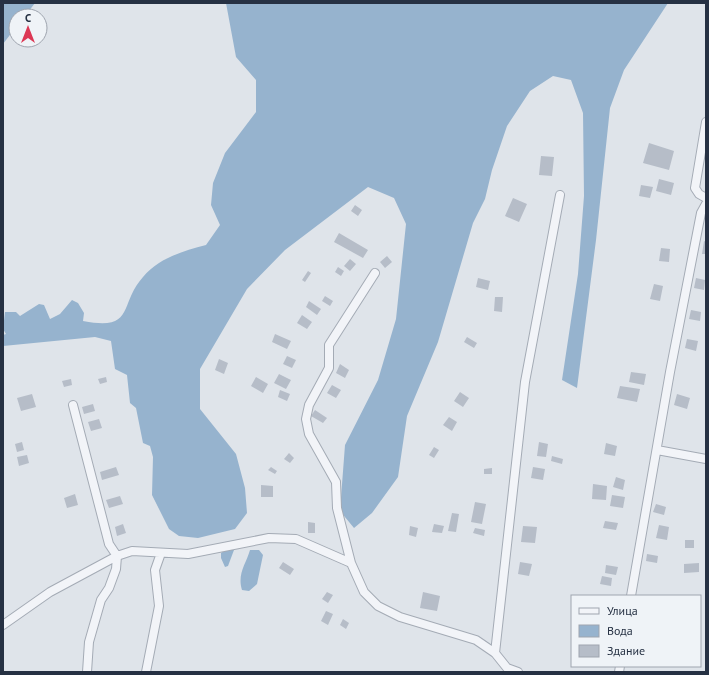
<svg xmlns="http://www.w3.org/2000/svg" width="709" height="675" viewBox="0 0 709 675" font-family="'PT Sans',sans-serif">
  <rect width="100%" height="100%" fill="#dfe4ea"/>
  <!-- water -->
  <path fill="#96b3ce" d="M 3,3 L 35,3 L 25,16 L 16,16 L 16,27 L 3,44 Z
    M 226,3 L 668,3 L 624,70 L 610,108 L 596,240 L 577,388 L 562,380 L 578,274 L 584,196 L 583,113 L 571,80 L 553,76 L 530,91 L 507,126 L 492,170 L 485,199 L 473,223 L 438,342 L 407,416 L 398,477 L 372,513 L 354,528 L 340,511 L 345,445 L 378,380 L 396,319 L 406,224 L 394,198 L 368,187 L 285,250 L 247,289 L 200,369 L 200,409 L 236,454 L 245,488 L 247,513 L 235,529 L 198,538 L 179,536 L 169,529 L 152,495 L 153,457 L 150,446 L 143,443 L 136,408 L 130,403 L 127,375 L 115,369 L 111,341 L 95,337 L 3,346 L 3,335 L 6,334 L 3,329 L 5,312 L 16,312 L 20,316 L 39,304 L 44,305 L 50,319 L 60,314 L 72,300 L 78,303 L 84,313 L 83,321 C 136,331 118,305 143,277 C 159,258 183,251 206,245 L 220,225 L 211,205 L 213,183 L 225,153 L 256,112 L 256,80 L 236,57 Z
    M 231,550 L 234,550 L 228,566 L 225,567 L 221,558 L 221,553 L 224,551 Z
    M 250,550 L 259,550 L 263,555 L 257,584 L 249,591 L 242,590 C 237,574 246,564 250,550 Z"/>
  <!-- building -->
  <path fill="#b6bdc8" d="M 649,143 L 674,151 L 669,170 L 643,163 Z
    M 541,156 L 554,157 L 552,176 L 539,175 Z
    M 659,179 L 674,183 L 671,195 L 656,191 Z
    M 641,185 L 653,187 L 650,198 L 639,196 Z
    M 513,198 L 527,204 L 519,222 L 505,216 Z
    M 355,205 L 362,210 L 358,216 L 351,211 Z
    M 339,233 L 368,250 L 363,258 L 334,242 Z
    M 704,241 L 706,242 L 706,254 L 702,254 Z
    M 661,248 L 670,249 L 669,262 L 659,261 Z
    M 387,256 L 392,262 L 385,268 L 380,262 Z
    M 350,259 L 356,264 L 350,271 L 344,266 Z
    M 338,267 L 344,271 L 341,276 L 335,272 Z
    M 308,271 L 311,273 L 305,282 L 302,280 Z
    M 478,278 L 490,281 L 488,290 L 476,287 Z
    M 696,278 L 705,280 L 704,290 L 694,288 Z
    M 654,284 L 663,286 L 660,301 L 650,299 Z
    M 325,296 L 333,301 L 330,306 L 322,301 Z
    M 495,297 L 503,297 L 502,312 L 494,311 Z
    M 309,301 L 321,309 L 317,315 L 306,307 Z
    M 691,310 L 701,312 L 700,321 L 689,319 Z
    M 302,315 L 312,322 L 307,329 L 297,323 Z
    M 275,334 L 291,341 L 287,349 L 272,342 Z
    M 467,337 L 477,343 L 474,348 L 464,342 Z
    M 687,339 L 698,341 L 696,351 L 685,348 Z
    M 287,356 L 296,360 L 292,368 L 283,364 Z
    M 219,359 L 228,363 L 224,374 L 215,370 Z
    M 340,364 L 349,370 L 345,378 L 336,373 Z
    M 631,372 L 646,374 L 644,385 L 629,382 Z
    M 279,374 L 291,380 L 286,389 L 274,383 Z
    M 106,377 L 107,382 L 100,384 L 98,379 Z
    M 256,377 L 268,384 L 263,393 L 251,386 Z
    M 71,379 L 72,385 L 64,387 L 62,381 Z
    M 332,385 L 341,390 L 336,398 L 327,393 Z
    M 620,386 L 640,389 L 637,402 L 617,398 Z
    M 280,390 L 290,394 L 287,401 L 278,397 Z
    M 460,392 L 469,398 L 463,407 L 454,401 Z
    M 32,394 L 36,407 L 21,411 L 17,398 Z
    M 677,394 L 690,398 L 687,409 L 674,405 Z
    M 93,404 L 95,411 L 84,414 L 82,407 Z
    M 315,410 L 327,418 L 323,423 L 311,416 Z
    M 449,417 L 457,422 L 452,431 L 443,425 Z
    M 99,419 L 102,428 L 91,431 L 88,422 Z
    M 22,442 L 24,450 L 17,452 L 15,444 Z
    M 539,442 L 548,444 L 546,457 L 537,456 Z
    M 606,443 L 617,446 L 615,456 L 604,454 Z
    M 434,447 L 439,450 L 434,458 L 429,455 Z
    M 289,453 L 294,458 L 290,463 L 284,459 Z
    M 27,455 L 29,463 L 19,466 L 17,457 Z
    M 552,456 L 563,459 L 562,464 L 551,461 Z
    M 116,467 L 119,475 L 102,480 L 100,472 Z
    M 271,467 L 277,471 L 275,474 L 268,470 Z
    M 533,467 L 545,469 L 543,480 L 531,478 Z
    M 492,468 L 492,474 L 484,474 L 484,469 Z
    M 616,477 L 625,480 L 623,490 L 613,487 Z
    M 593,484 L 607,486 L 606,500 L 592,499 Z
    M 261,485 L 273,486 L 273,497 L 261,497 Z
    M 75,494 L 78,505 L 67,508 L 64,498 Z
    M 612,495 L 625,497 L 623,508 L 610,506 Z
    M 120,496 L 123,504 L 109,508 L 106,500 Z
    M 475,502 L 486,504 L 482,524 L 471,522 Z
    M 656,504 L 666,507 L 664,515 L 653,512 Z
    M 452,513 L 459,514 L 456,532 L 448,531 Z
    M 605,521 L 618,523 L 616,530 L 603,528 Z
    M 308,522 L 315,523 L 315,533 L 308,533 Z
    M 123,524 L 126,533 L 117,536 L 115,527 Z
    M 434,524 L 444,526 L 442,533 L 432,532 Z
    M 659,525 L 669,527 L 667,540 L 656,538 Z
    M 410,526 L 418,528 L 416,537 L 409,535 Z
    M 523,526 L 537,527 L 535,543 L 521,542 Z
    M 475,528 L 485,530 L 484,536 L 473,533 Z
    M 685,540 L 694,540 L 694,548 L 685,548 Z
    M 647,554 L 658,556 L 657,563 L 646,561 Z
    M 283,562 L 294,569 L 290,575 L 279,568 Z
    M 520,562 L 532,564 L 529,576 L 518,574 Z
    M 699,563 L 699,572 L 684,573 L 684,564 Z
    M 606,565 L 618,567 L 616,575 L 605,573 Z
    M 602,576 L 612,578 L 611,586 L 600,584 Z
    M 327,592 L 333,595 L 328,603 L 322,599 Z
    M 423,592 L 440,596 L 437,611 L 420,608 Z
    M 326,611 L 333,614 L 328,625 L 321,621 Z
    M 343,619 L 349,623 L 346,629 L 340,625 Z"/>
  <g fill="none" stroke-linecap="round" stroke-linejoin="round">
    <!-- street casing -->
    <g stroke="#a4abb5" stroke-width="10">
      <path id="street" d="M 706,122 L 695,188 L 699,194 L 706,198
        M 73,405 L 109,544 L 117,556 L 132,551 L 188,554 L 269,538 L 296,539 L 351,563 L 364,592 L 378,606 L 400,617 L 476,640 L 495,653 L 507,668 L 518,672
        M 657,450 L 706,459
        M 351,563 L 337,508 L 336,482 L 309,434 L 306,419 L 309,405 L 329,368 L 329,345 L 375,273
        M 631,596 L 670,372 L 701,213 L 706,204
        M 3,625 L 50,592 L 117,556 L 116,569 L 109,588 L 101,600 L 89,642 L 87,672
        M 495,653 L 525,382 L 560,195
        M 146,672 L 159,606 L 155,570 L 161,553
        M 619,672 L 620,666"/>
    </g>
    <!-- street -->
    <use href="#street" stroke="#f2f4f8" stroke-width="8"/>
  </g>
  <!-- border -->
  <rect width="709" height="675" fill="none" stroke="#263143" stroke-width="8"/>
  <!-- legend -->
  <rect x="571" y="595" width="130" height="72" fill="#eff3f7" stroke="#9fa5af"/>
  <rect x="579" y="608" width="20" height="6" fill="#f2f4f8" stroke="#9fa5af"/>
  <text x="607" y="615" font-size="12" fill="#263143">Улица</text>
  <rect x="579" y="625" width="20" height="12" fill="#96b3ce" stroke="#9fa5af"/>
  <text x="607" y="635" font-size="12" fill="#263143">Вода</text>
  <rect x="579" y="645" width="20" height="12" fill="#b6bdc8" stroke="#9fa5af"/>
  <text x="607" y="655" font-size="12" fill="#263143">Здание</text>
  <!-- north arrow -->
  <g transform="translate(28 28)"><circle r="19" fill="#eff3f7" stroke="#9fa5af"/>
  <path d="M0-3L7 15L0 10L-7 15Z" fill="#dc3754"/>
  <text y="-6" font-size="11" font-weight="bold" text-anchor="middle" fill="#263143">С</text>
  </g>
</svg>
